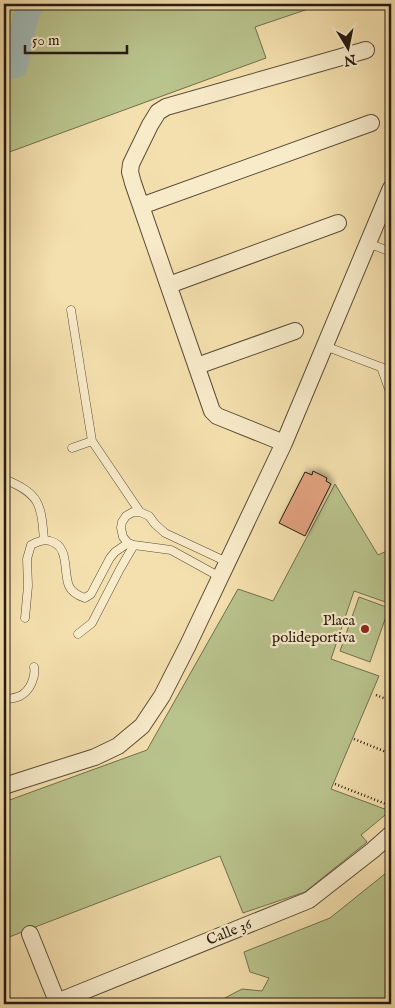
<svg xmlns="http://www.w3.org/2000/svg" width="395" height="1008" viewBox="0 0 395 1008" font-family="'IM FELL English',serif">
  <defs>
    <filter id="shadow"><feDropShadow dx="3.5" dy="-3.5" stdDeviation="2.5" flood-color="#0004"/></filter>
  </defs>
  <rect width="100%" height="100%" fill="#f4e0ae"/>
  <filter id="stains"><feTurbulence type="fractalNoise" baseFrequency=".004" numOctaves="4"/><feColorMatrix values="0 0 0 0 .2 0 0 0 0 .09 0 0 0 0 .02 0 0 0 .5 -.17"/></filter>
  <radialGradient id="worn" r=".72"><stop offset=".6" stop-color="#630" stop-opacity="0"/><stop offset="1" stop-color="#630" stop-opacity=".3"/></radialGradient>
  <!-- green -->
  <path fill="#b9c38c" stroke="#706f4e" d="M 4,4 L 323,4 L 255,27 L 266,58 L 4,154 Z
    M 335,484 L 378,555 L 391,549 L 391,604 L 354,591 L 331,659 L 379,676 L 331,789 L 390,811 L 361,835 L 367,842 L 305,892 L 243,913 L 220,856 L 4,939 L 4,802 L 147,750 L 238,589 L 273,601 Z
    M 359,597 L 389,608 L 370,662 L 340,651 Z
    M 391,869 L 391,1002 L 388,1004 L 224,1004 L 223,999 L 242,989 L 262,991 L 269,978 L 250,972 L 244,952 L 330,918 Z"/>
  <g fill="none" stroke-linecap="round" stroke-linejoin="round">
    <!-- river -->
    <path stroke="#a2bab7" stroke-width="25" d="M 4,68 L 15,66 L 26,16 L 31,4"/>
  </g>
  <!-- building -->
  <path fill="#e0a17e" stroke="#261b10" filter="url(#shadow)" d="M 313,471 L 327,478 L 326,481 L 331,484 L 305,536 L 279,523 L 305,472 L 312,475 Z"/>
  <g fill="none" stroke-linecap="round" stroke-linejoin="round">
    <!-- lane casing -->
    <g stroke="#5a4c38" stroke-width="9">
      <path id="lane" d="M 368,243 L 391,252
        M 71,310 L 92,441 L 140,512
        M 325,346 L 391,371
        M 381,367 L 391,395
        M 72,448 L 92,441
        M 4,479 C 40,494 41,503 44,540
        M 220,577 L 171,550 L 134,545 L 128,543 L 123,537 L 121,528 L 122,522 L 126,516 L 133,512 L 140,512 L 149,516 L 155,524 L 165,533 L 227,562
        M 25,618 L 28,586 L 27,559 L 31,545 C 37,542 43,539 50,541 C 70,546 63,572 69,586 C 72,593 79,596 85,598 L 91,594 L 110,558 L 115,552 L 128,543
        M 78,634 L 92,623 L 120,569 L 134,545
        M 4,700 C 9,699 15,698 20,696 C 30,691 36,677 34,667"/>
    </g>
    <!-- street casing -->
    <g stroke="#5a4c38" stroke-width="18">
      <path id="street" d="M 141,206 L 371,123
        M 169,285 L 338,223
        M 197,366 L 295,331
        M 284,443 L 217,416 L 212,411 L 133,183 L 130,172 L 131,164 L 150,125 L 158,112 L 166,107 L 366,50
        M 4,786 L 95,757 L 118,746 L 142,726 L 162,696 L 188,645 L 284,443 L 391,188
        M 30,934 L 58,1004
        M 52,1004 L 309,900 L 373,850 L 391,834"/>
    </g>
    <!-- path -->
    <path stroke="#261b10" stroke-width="2.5" stroke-dasharray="1 2.5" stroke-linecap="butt" d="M 376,695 L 391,701
      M 354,739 L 391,754
      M 335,784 L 391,806"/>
    <!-- lane -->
    <use href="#lane" stroke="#f8ebca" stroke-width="8"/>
    <!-- street -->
    <use href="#street" stroke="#f8ebca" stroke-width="16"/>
  </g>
  <!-- markers -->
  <circle fill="#8f2418" stroke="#f8ebca" stroke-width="2" cx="365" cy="629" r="5"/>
  <g text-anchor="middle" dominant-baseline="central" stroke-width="4.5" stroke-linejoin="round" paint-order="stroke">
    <!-- poi labels -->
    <g font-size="15" fill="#261b10" stroke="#f8ebca" text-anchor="end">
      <text x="355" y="620">Placa<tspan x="355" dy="17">polideportiva</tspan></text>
    </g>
    <!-- street labels -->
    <g font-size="15" fill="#261b10" stroke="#f8ebca">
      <text transform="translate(229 932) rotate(-22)">Calle 36</text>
    </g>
  </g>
  <!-- margin -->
  <rect width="395" height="1008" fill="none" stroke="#f4e0ae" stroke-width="20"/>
  <rect x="5" y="5" width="385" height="998" fill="none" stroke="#261b10" stroke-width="2.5"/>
  <rect x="10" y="10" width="375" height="988" fill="none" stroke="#261b10"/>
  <!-- north arrow -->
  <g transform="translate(348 48) rotate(170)" stroke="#f8ebca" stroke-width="4" paint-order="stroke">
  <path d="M0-4L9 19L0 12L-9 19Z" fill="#261b10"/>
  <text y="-8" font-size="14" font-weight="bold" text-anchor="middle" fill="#261b10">N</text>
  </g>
  <!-- scale -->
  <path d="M25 45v8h102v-8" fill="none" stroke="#261b10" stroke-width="2.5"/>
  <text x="32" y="45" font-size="15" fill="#261b10" stroke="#f8ebca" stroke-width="4" paint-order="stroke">50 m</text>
  <rect width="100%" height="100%" filter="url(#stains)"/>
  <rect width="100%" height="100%" fill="url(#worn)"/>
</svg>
